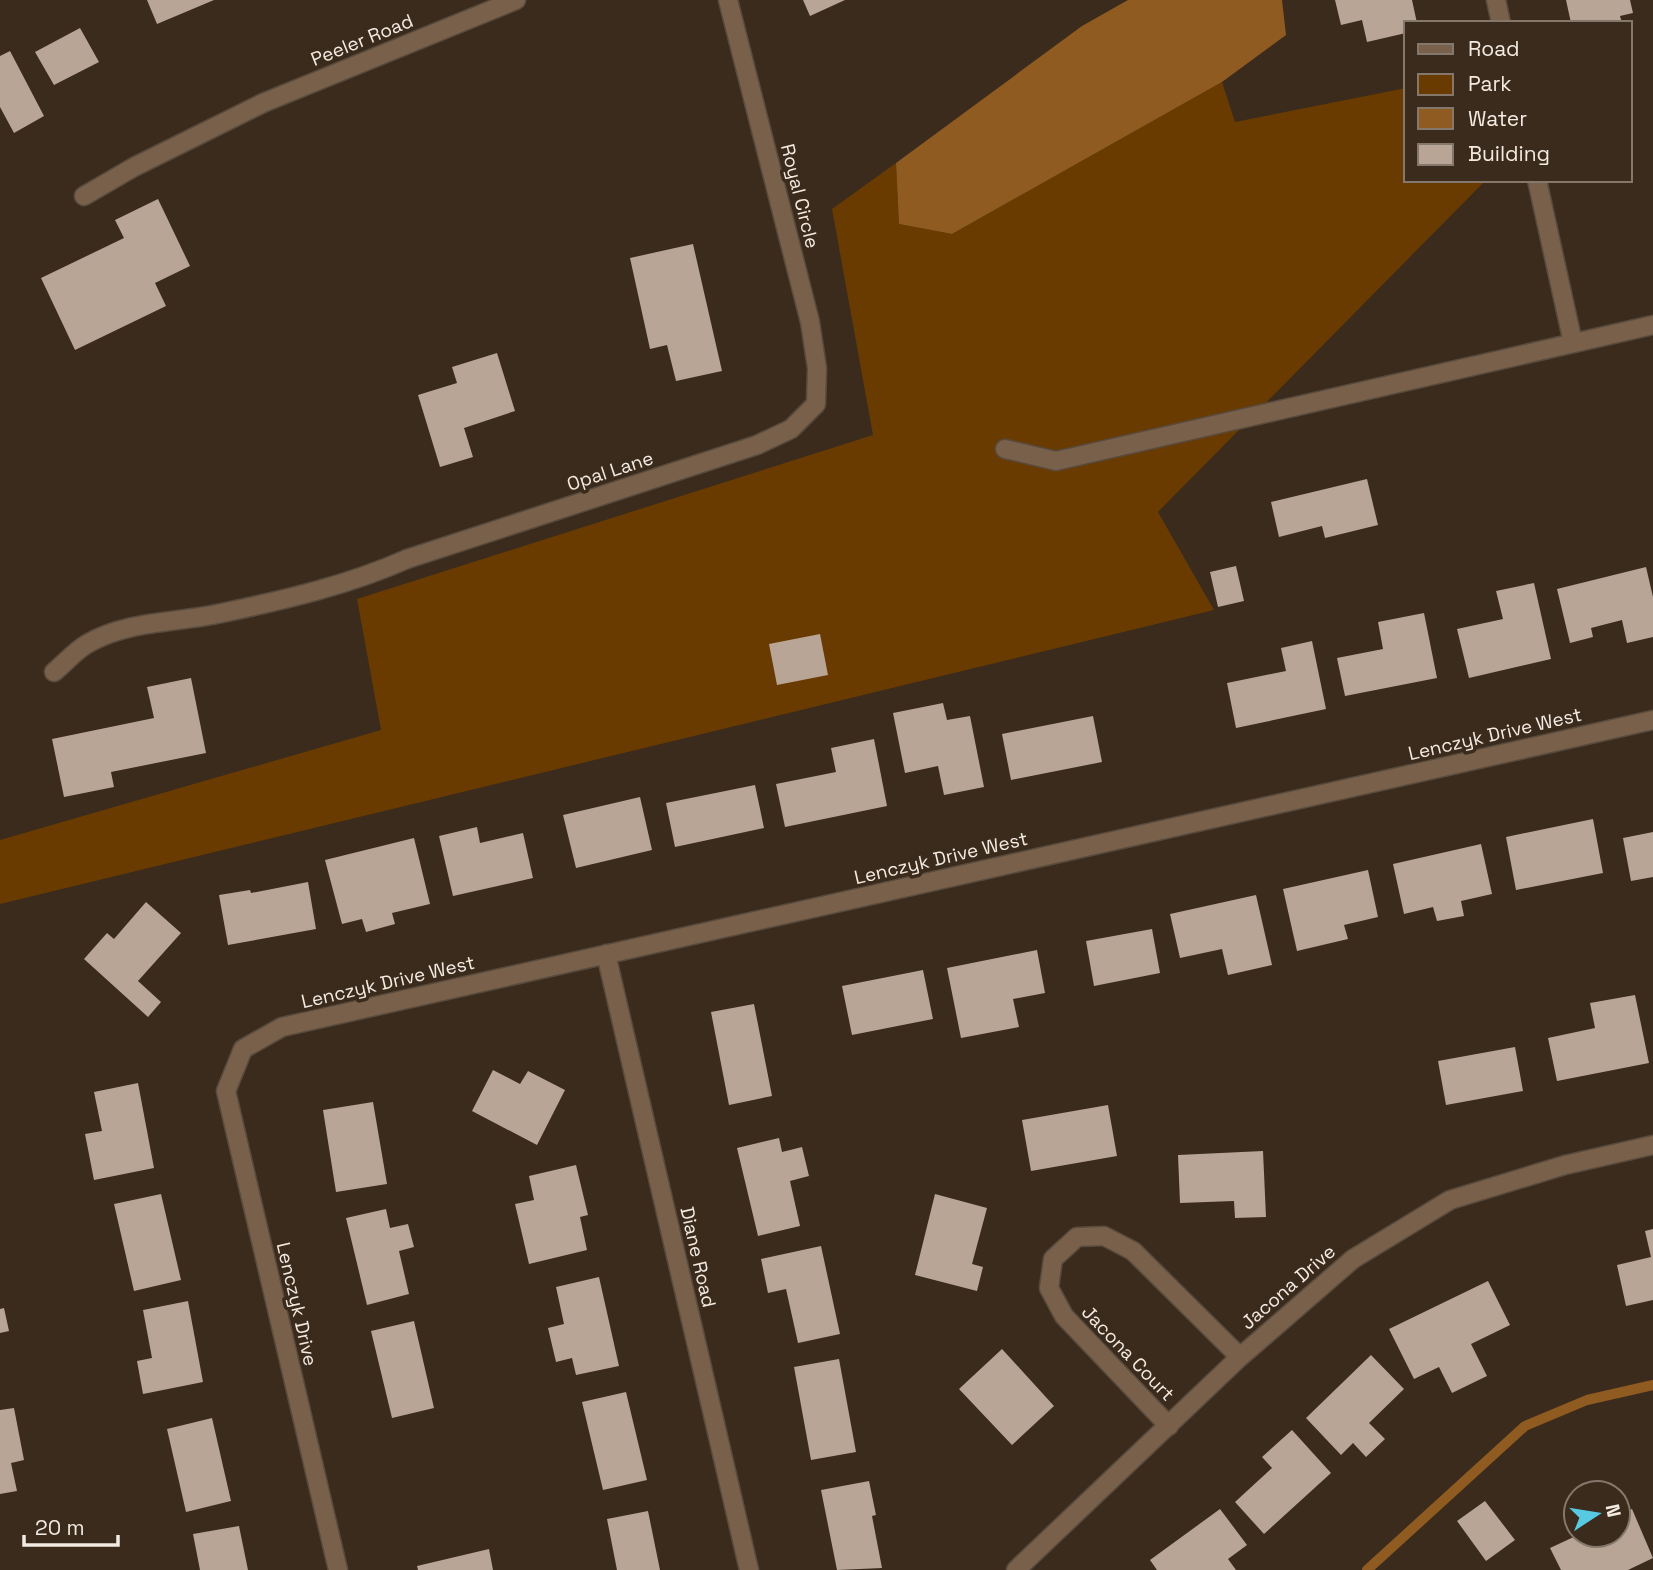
<svg xmlns="http://www.w3.org/2000/svg" width="1653" height="1570" viewBox="0 0 1653 1570" font-family="'Space Grotesk',sans-serif">
  <rect width="100%" height="100%" fill="#3a2b1d"/>
  <!-- green -->
  <path fill="#693b00" d="M 1222,82 L 1235,122 L 1406,88 L 1406,180 L 1486,180 L 1158,512 L 1214,610 L 0,904 L 0,840 L 381,730 L 357,599 L 873,435 L 832,209 L 896,163 L 899,224 L 952,234 Z"/>
  <!-- water -->
  <path fill="#905b21" d="M 1128,0 L 1282,0 L 1286,35 L 1222,82 L 952,234 L 899,224 L 896,163 L 1082,26 Z"/>
  <g fill="none" stroke-linecap="round" stroke-linejoin="round">
    <!-- stream -->
    <path stroke="#905b21" stroke-width="10" d="M 1367,1570 L 1525,1426 L 1587,1400 L 1653,1385"/>
  </g>
  <!-- building -->
  <path fill="#b8a595" d="M 147,0 L 214,0 L 157,24 Z
    M 803,0 L 845,0 L 810,16 Z
    M 1335,0 L 1412,0 L 1417,23 L 1406,23 L 1406,33 L 1367,42 L 1362,20 L 1341,25 Z
    M 1566,0 L 1630,0 L 1633,13 L 1620,16 L 1622,23 L 1571,23 Z
    M 80,28 L 99,62 L 54,85 L 35,52 Z
    M 10,51 L 44,116 L 14,133 L 0,107 L 0,56 Z
    M 158,199 L 190,266 L 155,283 L 166,306 L 75,350 L 41,278 L 124,238 L 115,220 Z
    M 693,244 L 722,371 L 676,381 L 667,345 L 650,349 L 630,258 Z
    M 497,353 L 515,411 L 464,428 L 473,457 L 440,467 L 418,395 L 457,383 L 452,367 Z
    M 1367,479 L 1378,525 L 1325,538 L 1322,526 L 1279,537 L 1271,502 Z
    M 1236,566 L 1244,601 L 1218,607 L 1210,572 Z
    M 1646,567 L 1653,597 L 1653,637 L 1627,643 L 1622,620 L 1591,628 L 1593,637 L 1570,643 L 1557,589 Z
    M 1534,583 L 1551,659 L 1469,678 L 1457,629 L 1503,619 L 1496,591 Z
    M 1424,613 L 1437,678 L 1345,696 L 1337,658 L 1383,649 L 1378,622 Z
    M 820,634 L 828,675 L 777,685 L 769,644 Z
    M 1312,641 L 1326,709 L 1236,728 L 1227,683 L 1286,671 L 1281,648 Z
    M 191,678 L 206,753 L 111,772 L 114,787 L 64,797 L 52,739 L 154,718 L 147,687 Z
    M 943,703 L 947,720 L 970,716 L 984,787 L 944,795 L 938,766 L 905,773 L 893,713 Z
    M 1093,716 L 1102,762 L 1011,780 L 1002,734 Z
    M 874,739 L 887,806 L 785,827 L 776,784 L 836,772 L 831,748 Z
    M 755,785 L 764,828 L 675,847 L 666,803 Z
    M 640,797 L 652,850 L 576,868 L 563,815 Z
    M 1593,819 L 1603,873 L 1516,890 L 1506,837 Z
    M 477,827 L 480,843 L 523,833 L 533,878 L 453,896 L 439,836 Z
    M 1653,832 L 1653,877 L 1631,881 L 1623,838 Z
    M 414,838 L 430,904 L 392,913 L 395,924 L 366,932 L 362,919 L 342,924 L 325,860 Z
    M 1481,844 L 1492,894 L 1461,901 L 1464,916 L 1437,921 L 1433,907 L 1404,914 L 1393,864 Z
    M 1368,870 L 1378,917 L 1344,925 L 1348,939 L 1297,951 L 1283,889 Z
    M 308,882 L 316,929 L 228,945 L 219,895 L 250,890 L 251,893 Z
    M 1256,895 L 1272,965 L 1228,975 L 1222,949 L 1180,958 L 1170,914 Z
    M 146,902 L 181,933 L 138,981 L 161,1002 L 148,1017 L 84,959 L 107,933 L 114,939 Z
    M 1152,929 L 1160,973 L 1094,986 L 1086,941 Z
    M 1037,950 L 1045,993 L 1013,999 L 1019,1027 L 961,1038 L 947,968 Z
    M 923,970 L 933,1019 L 852,1035 L 842,986 Z
    M 1635,995 L 1649,1063 L 1557,1081 L 1548,1038 L 1595,1028 L 1590,1003 Z
    M 754,1004 L 772,1096 L 729,1105 L 711,1012 Z
    M 1515,1047 L 1523,1091 L 1446,1105 L 1438,1061 Z
    M 493,1070 L 520,1084 L 528,1071 L 565,1090 L 537,1145 L 472,1111 Z
    M 138,1083 L 154,1168 L 94,1180 L 85,1134 L 102,1131 L 94,1092 Z
    M 373,1102 L 387,1184 L 336,1192 L 323,1110 Z
    M 1108,1105 L 1117,1156 L 1031,1171 L 1022,1120 Z
    M 779,1138 L 782,1152 L 802,1147 L 809,1176 L 790,1181 L 800,1226 L 758,1236 L 737,1148 Z
    M 1263,1151 L 1266,1217 L 1235,1218 L 1234,1201 L 1180,1203 L 1178,1155 Z
    M 576,1165 L 588,1215 L 580,1217 L 587,1250 L 529,1264 L 515,1204 L 534,1200 L 529,1176 Z
    M 161,1194 L 181,1280 L 134,1291 L 114,1204 Z
    M 935,1194 L 987,1208 L 972,1264 L 983,1267 L 977,1291 L 915,1275 Z
    M 386,1209 L 390,1228 L 408,1224 L 414,1247 L 399,1251 L 409,1294 L 367,1305 L 346,1218 Z
    M 1653,1229 L 1653,1300 L 1626,1306 L 1617,1265 L 1651,1257 L 1645,1231 Z
    M 821,1246 L 840,1334 L 798,1343 L 786,1289 L 768,1293 L 761,1259 Z
    M 599,1277 L 619,1366 L 576,1375 L 572,1358 L 556,1362 L 548,1328 L 564,1324 L 556,1287 Z
    M 1488,1281 L 1510,1325 L 1471,1344 L 1487,1376 L 1452,1393 L 1439,1367 L 1414,1379 L 1389,1329 Z
    M 188,1301 L 203,1382 L 143,1394 L 137,1361 L 152,1358 L 143,1310 Z
    M 4,1308 L 9,1331 L 0,1333 L 0,1309 Z
    M 414,1321 L 434,1408 L 392,1418 L 371,1331 Z
    M 1002,1349 L 1054,1406 L 1012,1445 L 959,1389 Z
    M 1371,1355 L 1404,1389 L 1369,1423 L 1385,1439 L 1366,1457 L 1353,1443 L 1341,1455 L 1306,1418 Z
    M 839,1359 L 856,1452 L 811,1460 L 794,1367 Z
    M 626,1392 L 647,1480 L 603,1490 L 582,1402 Z
    M 14,1408 L 24,1460 L 11,1463 L 17,1491 L 0,1494 L 0,1410 Z
    M 212,1418 L 231,1501 L 186,1512 L 167,1429 Z
    M 1292,1430 L 1331,1473 L 1264,1534 L 1235,1502 L 1272,1468 L 1262,1457 Z
    M 869,1481 L 876,1515 L 872,1516 L 882,1568 L 837,1570 L 821,1490 Z
    M 1485,1501 L 1515,1540 L 1486,1561 L 1457,1521 Z
    M 1220,1509 L 1247,1545 L 1228,1559 L 1236,1570 L 1157,1570 L 1150,1560 Z
    M 1632,1509 L 1653,1558 L 1628,1570 L 1561,1570 L 1550,1548 L 1578,1535 L 1618,1535 L 1618,1516 Z
    M 648,1511 L 660,1570 L 617,1570 L 607,1519 Z
    M 239,1526 L 248,1570 L 200,1570 L 193,1534 Z
    M 489,1549 L 493,1570 L 418,1570 L 417,1566 Z"/>
  <g fill="none" stroke-linecap="round" stroke-linejoin="round">
    <!-- service casing -->
    <g stroke="#584a3c" stroke-width="21">
      <path id="service" d="M 54,672 C 65,663 75,651 87,644 C 127,620 178,623 222,613 C 284,600 349,585 407,559"/>
    </g>
    <!-- minor casing -->
    <g stroke="#584a3c" stroke-width="21">
      <path id="minor" d="M 1496,0 L 1501,23
        M 1537,180 L 1573,343
        M 84,196 L 134,167 L 263,103 L 516,0
        M 1005,449 L 1056,461 L 1653,325
        M 407,559 L 757,445 L 791,429 L 816,404 L 817,368 L 810,322 L 728,0
        M 606,954 L 749,1570
        M 1169,1426 L 1064,1316 L 1049,1288 L 1053,1259 L 1077,1237 L 1104,1236 L 1133,1251 L 1240,1357
        M 338,1570 L 226,1091 L 243,1049 L 282,1027 L 1653,720
        M 1016,1570 L 1240,1357 L 1353,1259 L 1450,1200 L 1565,1165 L 1653,1145"/>
    </g>
    <!-- service -->
    <use href="#service" stroke="#78604a" stroke-width="18"/>
    <!-- minor -->
    <use href="#minor" stroke="#78604a" stroke-width="18"/>
  </g>
  <g text-anchor="middle" dominant-baseline="central" stroke-width="7" stroke-linejoin="round" paint-order="stroke">
    <!-- street labels -->
    <g font-size="19" fill="#f3eae1" stroke="#3a2b1d">
      <text transform="translate(362 40) rotate(-22)">Peeler Road</text>
      <text transform="translate(800 196) rotate(76)">Royal Circle</text>
      <text transform="translate(610 471) rotate(-18)">Opal Lane</text>
      <text transform="translate(1495 734) rotate(-13)">Lenczyk Drive West</text>
      <text transform="translate(941 858) rotate(-13)">Lenczyk Drive West</text>
      <text transform="translate(388 982) rotate(-13)">Lenczyk Drive West</text>
      <text transform="translate(698 1257) rotate(77)">Diane Road</text>
      <text transform="translate(1288 1287) rotate(-41)">Jacona Drive</text>
      <text transform="translate(297 1304) rotate(77)">Lenczyk Drive</text>
      <text transform="translate(1128 1353) rotate(46)">Jacona Court</text>
    </g>
  </g>
  <!-- legend -->
  <rect x="1404" y="21" width="228" height="161" fill="#3a2b1d" stroke="#84776b" stroke-width="2"/>
  <rect x="1418" y="44" width="35" height="10" fill="#78604a" stroke="#84776b" stroke-width="2"/>
  <text x="1468" y="56" font-size="21" fill="#f3eae1">Road</text>
  <rect x="1418" y="74" width="35" height="21" fill="#693b00" stroke="#84776b" stroke-width="2"/>
  <text x="1468" y="91" font-size="21" fill="#f3eae1">Park</text>
  <rect x="1418" y="108" width="35" height="21" fill="#905b21" stroke="#84776b" stroke-width="2"/>
  <text x="1468" y="126" font-size="21" fill="#f3eae1">Water</text>
  <rect x="1418" y="144" width="35" height="21" fill="#b8a595" stroke="#84776b" stroke-width="2"/>
  <text x="1468" y="161" font-size="21" fill="#f3eae1">Building</text>
  <!-- north arrow -->
  <g transform="translate(1597 1514) rotate(78)"><circle r="33" fill="#3a2b1d" stroke="#84776b" stroke-width="2"/>
  <path d="M0-5L12 26L0 18L-12 26Z" fill="#57c9e1"/>
  <text y="-10" font-size="19" font-weight="bold" text-anchor="middle" fill="#f3eae1">N</text>
  </g>
  <!-- scale -->
  <path d="M24 1535v10h94v-10" fill="none" stroke="#f3eae1" stroke-width="3.5"/>
  <text x="35" y="1535" font-size="21" fill="#f3eae1" stroke="#3a2b1d" stroke-width="5" paint-order="stroke">20 m</text>
</svg>
